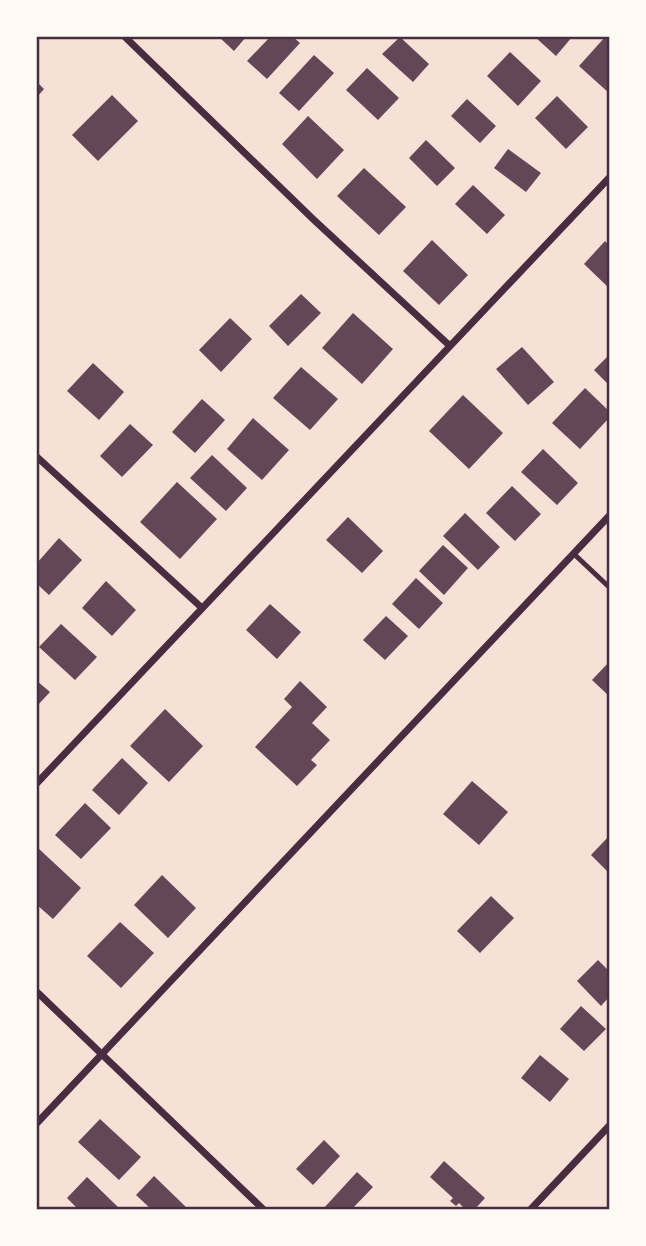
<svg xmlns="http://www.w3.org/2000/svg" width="646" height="1246" viewBox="0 0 646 1246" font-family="Overpass,sans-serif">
  <rect width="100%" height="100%" fill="#f7e1d7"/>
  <!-- building -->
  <path fill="#644757" d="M 219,37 L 246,37 L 234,51 Z
    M 270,37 L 293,37 L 300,43 L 267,79 L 247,61 Z
    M 400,37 L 429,64 L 413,82 L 382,54 Z
    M 535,37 L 572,37 L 556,56 Z
    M 605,37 L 609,37 L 609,93 L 579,66 Z
    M 510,52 L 541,81 L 518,106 L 487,76 Z
    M 314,55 L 334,73 L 299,111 L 279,93 Z
    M 367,68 L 399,98 L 378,120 L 346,90 Z
    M 37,82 L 44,89 L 37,97 Z
    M 112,95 L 138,121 L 98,161 L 72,135 Z
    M 557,96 L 588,127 L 566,149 L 535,118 Z
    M 467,99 L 496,126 L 480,143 L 451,116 Z
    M 308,116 L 344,150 L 317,179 L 282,144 Z
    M 426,140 L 455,168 L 437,186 L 409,158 Z
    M 508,149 L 541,173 L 526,192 L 494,168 Z
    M 364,168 L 406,207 L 379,235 L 337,196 Z
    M 473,185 L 505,215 L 487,234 L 455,204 Z
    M 432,240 L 468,275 L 439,305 L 403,271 Z
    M 605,241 L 609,245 L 609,288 L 584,264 Z
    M 301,294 L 321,313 L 288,346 L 269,326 Z
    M 353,313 L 393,349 L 362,384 L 322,348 Z
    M 230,318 L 252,339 L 221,372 L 199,350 Z
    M 522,347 L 554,382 L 528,405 L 496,369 Z
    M 609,355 L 609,385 L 594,370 Z
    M 93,363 L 124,392 L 99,420 L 67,391 Z
    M 301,367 L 338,399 L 310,430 L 273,398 Z
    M 585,388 L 609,411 L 609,418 L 580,449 L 552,423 Z
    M 463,395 L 503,433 L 469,469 L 429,431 Z
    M 202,399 L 225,420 L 195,453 L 172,432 Z
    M 253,418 L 289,450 L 262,480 L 227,449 Z
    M 130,424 L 153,445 L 122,477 L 100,456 Z
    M 543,449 L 578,483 L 557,505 L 521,472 Z
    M 212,455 L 247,488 L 226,511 L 190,478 Z
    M 177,482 L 217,519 L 180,559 L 140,522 Z
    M 512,486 L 541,514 L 515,541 L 486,513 Z
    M 465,513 L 500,547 L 478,570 L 443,536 Z
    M 348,517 L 383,551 L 362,573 L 326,540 Z
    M 59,538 L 82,560 L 49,595 L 37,584 L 37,563 Z
    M 443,545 L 468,568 L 444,595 L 419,571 Z
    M 416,578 L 443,603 L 419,629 L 392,604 Z
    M 106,581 L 136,610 L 112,636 L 82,608 Z
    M 270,604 L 301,632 L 277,659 L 246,630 Z
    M 386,616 L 408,636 L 385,660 L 363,640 Z
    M 61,624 L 97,657 L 75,680 L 39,647 Z
    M 609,662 L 609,696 L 592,680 Z
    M 37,681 L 50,692 L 37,706 Z
    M 300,681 L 327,707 L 312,723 L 330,740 L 311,760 L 317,765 L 297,786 L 255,747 L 292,707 L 284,699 Z
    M 165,709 L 203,746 L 169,782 L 130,746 Z
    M 122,758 L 148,783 L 119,815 L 92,790 Z
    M 472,781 L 508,812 L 479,845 L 443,814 Z
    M 85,803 L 111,828 L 81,859 L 55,835 Z
    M 609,836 L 609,873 L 591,855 Z
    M 38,848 L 81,888 L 53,919 L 37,905 Z
    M 162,875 L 196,908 L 168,938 L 134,905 Z
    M 491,896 L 514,918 L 480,953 L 457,931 Z
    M 120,922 L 154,953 L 121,988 L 87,956 Z
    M 598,960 L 609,971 L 609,997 L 601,1006 L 577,981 Z
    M 581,1006 L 606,1029 L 584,1051 L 560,1029 Z
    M 540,1055 L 569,1079 L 550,1102 L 521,1078 Z
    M 100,1119 L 141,1157 L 119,1180 L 78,1142 Z
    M 324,1140 L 340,1156 L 313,1185 L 296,1169 Z
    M 444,1161 L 485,1198 L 475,1209 L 465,1209 L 459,1203 L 456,1206 L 450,1201 L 453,1198 L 430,1177 Z
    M 357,1172 L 373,1187 L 352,1209 L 323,1209 Z
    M 154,1176 L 188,1209 L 151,1209 L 136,1195 Z
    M 87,1177 L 118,1207 L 116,1209 L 78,1209 L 67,1198 Z"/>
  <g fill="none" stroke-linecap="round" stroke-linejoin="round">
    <!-- service -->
    <path stroke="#4a2c40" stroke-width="5" d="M 574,554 L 609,587"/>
    <!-- minor -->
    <path stroke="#4a2c40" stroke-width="7" d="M 125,37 L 314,220 L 450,346
      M 37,457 L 202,608
      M 37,783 L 609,178
      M 37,992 L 263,1209
      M 37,1123 L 609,516
      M 531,1209 L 609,1126"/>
  </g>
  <!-- border -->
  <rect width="646" height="1246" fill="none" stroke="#fffaf5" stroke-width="77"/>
  <rect x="38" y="38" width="570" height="1170" fill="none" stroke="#4a2c40" stroke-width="2.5"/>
</svg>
